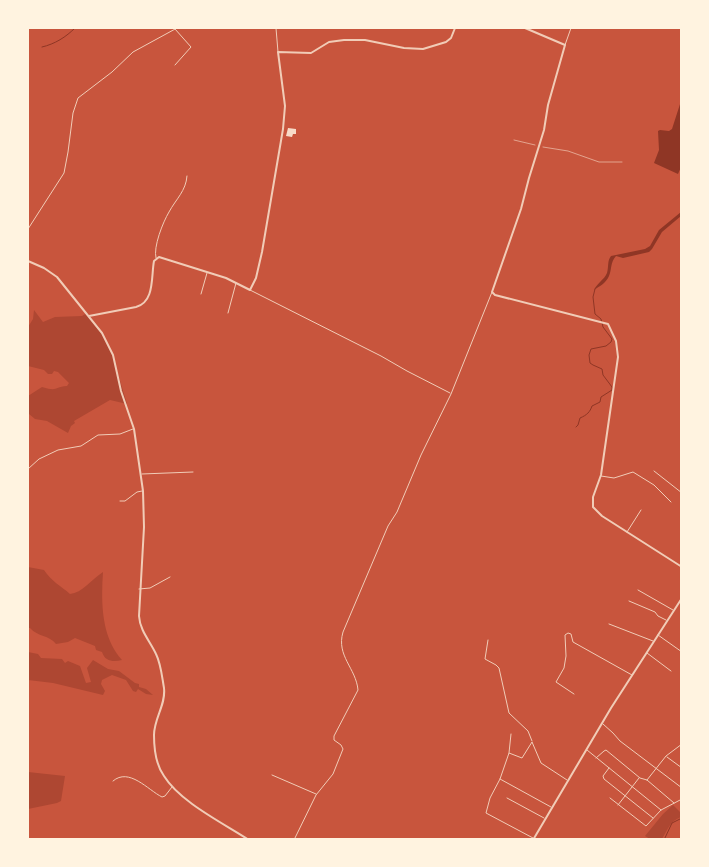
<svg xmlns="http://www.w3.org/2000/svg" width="709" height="867" viewBox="0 0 709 867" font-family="Mulish,sans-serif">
  <rect width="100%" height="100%" fill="#c8553d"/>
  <!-- green -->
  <path fill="#ae4732" d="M 34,310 L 43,322 L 55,317 L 82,316 L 87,313 L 98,326 L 110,347 L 127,404 L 110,400 L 74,421 L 75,423 L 71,426 L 68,433 L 47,421 L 35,419 L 29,414 L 28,396 L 42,387 C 58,392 54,387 67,386 L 69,383 L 58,372 L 54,371 L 52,374 L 48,374 L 44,370 L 28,366 L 28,327 L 33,319 Z
    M 28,567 L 44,570 C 51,581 61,586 70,594 C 82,593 92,579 103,572 C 101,602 101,637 122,660 C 114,662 105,662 102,652 L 96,650 L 95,646 L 75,638 L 68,642 L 56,644 C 49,635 38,637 30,628 L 28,628 Z
    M 28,652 L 38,654 L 41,658 L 62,659 L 65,663 L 68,661 L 80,666 L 86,683 L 91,682 L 87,668 L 93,660 L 108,669 L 119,671 L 135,683 L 139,684 L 139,687 L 146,689 L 153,695 L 146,694 L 138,689 L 136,692 L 133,691 L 126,680 L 112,675 L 102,680 L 101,684 L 105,691 L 103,695 L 53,683 L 28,680 Z
    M 28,772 L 65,776 L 61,801 L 57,803 L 28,809 Z
    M 673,805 L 681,813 L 681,817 C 670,821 668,829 662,839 L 650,839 L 645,836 L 663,814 Z"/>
  <!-- water -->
  <path fill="#8f3625" d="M 681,101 L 682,165 L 678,174 L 654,163 L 659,150 L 658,131 L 660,130 L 669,131 L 672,129 Z
    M 681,212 L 681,216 L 662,232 L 652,249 L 649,252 L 623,258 L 616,256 C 610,263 612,269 609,276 C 606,283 600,286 594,290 C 597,283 604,280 607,273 C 609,266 607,261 611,256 L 645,249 L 650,246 L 659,230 Z"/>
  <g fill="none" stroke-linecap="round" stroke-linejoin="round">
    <!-- stream -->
    <path stroke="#8f3625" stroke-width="1" d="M 42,47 C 55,44 66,37 75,28
      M 576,427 L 578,425 L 580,418 C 587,415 590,412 592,406 L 600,402 L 601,397 L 612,390 L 612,387 L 603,375 L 602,369 L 593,365 L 590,363 L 589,355 L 591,349 L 606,346 L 611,342 L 612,339 L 603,327 L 601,319 L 595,314 L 593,297 L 595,289
      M 664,840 L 672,823 L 682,818"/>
  </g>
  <!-- building -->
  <path fill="#f7dbc8" d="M 288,128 L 296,129 L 296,134 L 293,134 L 292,137 L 286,136 Z"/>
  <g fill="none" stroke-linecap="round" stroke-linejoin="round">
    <!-- path -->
    <path stroke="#fff3e0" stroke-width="0.5" d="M 514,140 L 535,145
      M 543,147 L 568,151 L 599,162 L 622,162"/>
    <!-- minor -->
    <path stroke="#f1ccb7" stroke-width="1" d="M 276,28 L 278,52
      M 565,45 L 571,28
      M 175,65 L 191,47 L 175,29
      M 28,229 L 64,173 L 68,152 L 73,113 L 78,98 L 112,72 L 133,52 L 177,28
      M 156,258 C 153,247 163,222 169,212 C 176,199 186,191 187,176
      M 250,290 L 381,356 L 407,371 L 450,393
      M 201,294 L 207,273
      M 228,313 L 236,283
      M 28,469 L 39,459 L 58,450 L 81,446 L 98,435 L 120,434 L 133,429
      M 654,471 L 682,493
      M 142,474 L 193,472
      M 601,476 L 614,478 L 633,472 L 654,485 L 671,502
      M 120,501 L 125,501 L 137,492 L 142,491
      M 627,532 L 641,510
      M 139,589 L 150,588 L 170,577
      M 638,590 L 673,610
      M 629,601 L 655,612 L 658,616 L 666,620
      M 609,624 L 653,641
      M 658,635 L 682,652
      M 488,640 L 485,659 L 496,665 L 499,668 L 509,713 L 528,731 L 532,741
      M 647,653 L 671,671
      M 574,694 L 556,682 L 564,668 L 566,656 L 565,635 L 568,633 L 571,634 L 573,642 L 632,675
      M 603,724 L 613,733 L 620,741 L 682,788
      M 587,750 L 661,810
      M 509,753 L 511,734
      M 667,757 L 682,768
      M 596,758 L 604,751 L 606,750 L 640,778 L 647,780 L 674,803
      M 609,768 L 603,776 L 604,779 L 653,818
      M 272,775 L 316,794
      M 500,779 L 551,807
      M 647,780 L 666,756 L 682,744
      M 113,781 C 129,767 148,790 162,797 L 165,796 L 172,787
      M 507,798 L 544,818
      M 610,798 L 646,826 L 661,810 L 682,799
      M 618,805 L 639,778
      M 533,838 L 486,813 L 490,798 L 500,779 L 509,753 L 522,758 L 532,742 L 541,763 L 567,780
      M 294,840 L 316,795 L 333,774 L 343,749 L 341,745 L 334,740 L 334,736 L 358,690 C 356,668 336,656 343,632 L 388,526 L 397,512 L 421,455 L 451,394 L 492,292"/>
    <!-- tertiary -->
    <path stroke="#f1ccb7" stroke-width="2" d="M 525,28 L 565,45 L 548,105 L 544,130 L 529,178 L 521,209 L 492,292 L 495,295 L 608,324 L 616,341 L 618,357 L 601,475 L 593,497 L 593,507 L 602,516 L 682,567
      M 28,261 L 44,268 L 57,277 L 102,333 L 113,355 L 121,391 L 134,429 L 143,491 L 144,527 L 139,616 C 140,631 150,641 156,654 C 161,664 162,677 164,688 C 166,705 154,718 154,735 C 154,749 156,765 164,776 C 180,802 223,823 249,840
      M 89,316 L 136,307 C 155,302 151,276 154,261 L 159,257 L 226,278 L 250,290 L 256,278 L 262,252 L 283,129 L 285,106 L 278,52 L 311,53 L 329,42 L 344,40 L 365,40 L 404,48 L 423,49 L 446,42 L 451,38 L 455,28
      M 533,840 L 611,708 L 682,598"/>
  </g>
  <!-- border -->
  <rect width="709" height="867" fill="none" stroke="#fff3e0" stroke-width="58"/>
</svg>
